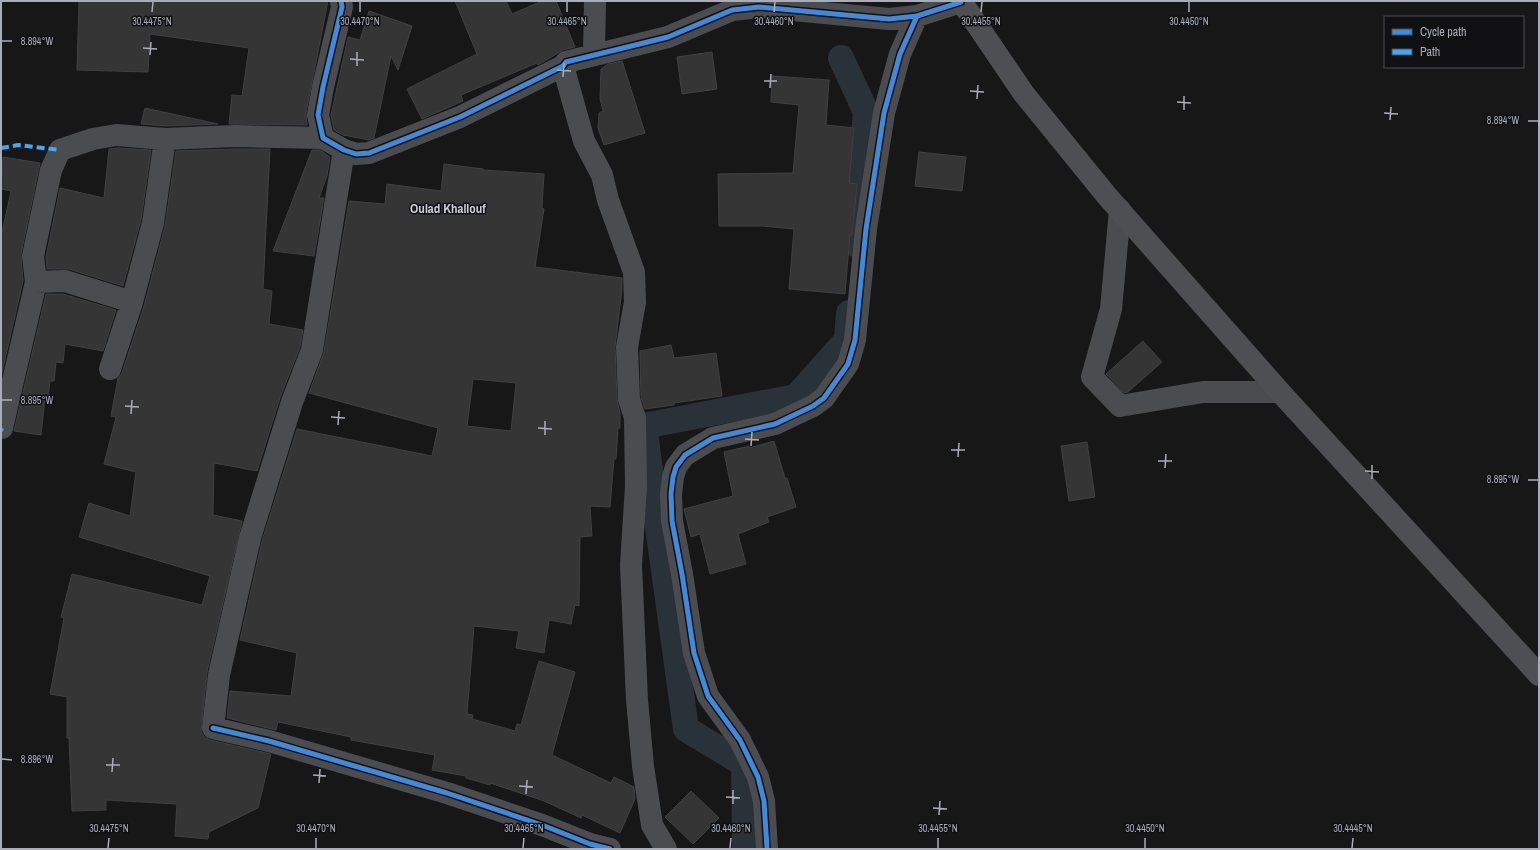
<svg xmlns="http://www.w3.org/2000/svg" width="1540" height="850" viewBox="0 0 1540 850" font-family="'Archivo Narrow',sans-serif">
  <rect width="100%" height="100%" fill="#171717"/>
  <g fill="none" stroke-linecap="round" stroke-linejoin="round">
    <!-- canal -->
    <path stroke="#2a3239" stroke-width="26" d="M 841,58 L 866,112 L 855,244
      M 745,849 L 744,764 L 686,729 L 644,426 L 796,397 L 847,340 L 849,313"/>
  </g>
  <!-- building -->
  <path fill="#353536" stroke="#3f4043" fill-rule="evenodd" d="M 79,1 L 328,1 L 306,113 L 307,125 L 229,124 L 232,95 L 242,96 L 249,48 L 150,34 L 148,72 L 77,70 Z
    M 455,1 L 506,1 L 512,14 L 542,1 L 556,1 L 575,47 L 563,50 L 538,65 L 537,63 L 461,95 L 463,101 L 422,119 L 407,89 L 477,54 Z
    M 369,11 L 412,26 L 398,70 L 391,56 L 374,138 L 369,140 L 343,135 L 334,130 L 331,115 L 348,37 L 360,40 Z
    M 712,52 L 717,89 L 682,94 L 677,57 Z
    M 622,61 L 645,133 L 604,145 L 598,128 L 599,113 L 603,111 L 600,99 L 601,69 L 608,64 Z
    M 772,76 L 829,80 L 826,125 L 854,128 L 849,183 L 857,184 L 852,235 L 850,234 L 845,294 L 789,289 L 794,229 L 763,226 L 719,226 L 718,174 L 793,173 L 799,105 L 771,102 Z
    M 145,108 L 218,124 L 165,126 L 141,124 Z
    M 117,148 L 151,150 L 141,220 L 123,286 L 69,269 L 47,269 L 46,257 L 60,188 L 104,198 L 109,149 Z
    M 235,149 L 270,149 L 263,289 L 272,291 L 269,324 L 303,330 L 300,347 L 280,398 L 257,471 L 214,463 L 213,515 L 242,521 L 207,672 L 201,732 L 205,737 L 210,740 L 271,754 L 258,808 L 209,832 L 208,839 L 175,836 L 177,804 L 106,800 L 106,810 L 72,811 L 69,738 L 67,738 L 67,697 L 50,694 L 64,618 L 61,617 L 72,574 L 202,605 L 210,576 L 79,537 L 89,503 L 130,516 L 136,472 L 104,464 L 116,417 L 111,416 L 118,378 L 122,373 L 144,306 L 165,226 L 176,151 Z
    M 312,150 L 320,150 L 330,157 L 327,176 L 319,198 L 324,198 L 314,256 L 273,251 Z
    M 919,152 L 966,157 L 962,191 L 915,186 Z
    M 3,157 L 40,163 L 21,254 L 23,281 L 1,377 L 1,237 L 11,191 L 1,189 Z
    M 444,164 L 483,169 L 483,170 L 544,174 L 542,208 L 544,209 L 535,267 L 622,278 L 622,289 L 615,347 L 617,399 L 620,413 L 620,428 L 618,428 L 616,459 L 614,459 L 610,507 L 590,506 L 592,536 L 580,537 L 579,606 L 575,605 L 571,624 L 549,620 L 544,653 L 516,648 L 519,631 L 474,626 L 467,714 L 473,715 L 472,719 L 515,731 L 517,724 L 521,725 L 539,661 L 575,672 L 552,755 L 611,783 L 614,777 L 634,787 L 635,799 L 620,833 L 582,815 L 581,818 L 544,801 L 490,783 L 490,785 L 466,778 L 466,776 L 432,770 L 435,755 L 351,740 L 351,737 L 278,722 L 276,730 L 227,718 L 230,691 L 291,696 L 297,653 L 240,640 L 262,541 L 297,429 L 432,456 L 438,428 L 309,393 L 324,352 L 349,201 L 385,204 L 387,184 L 441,191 ZM 473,379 L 516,383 L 511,431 L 467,426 Z
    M 46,294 L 63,294 L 116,310 L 103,351 L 65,344 L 63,363 L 56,362 L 54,381 L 50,381 L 48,398 L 45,398 L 41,435 L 14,431 Z
    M 1143,341 L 1162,362 L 1128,392 L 1124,393 L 1106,374 Z
    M 671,345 L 674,358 L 716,353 L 722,396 L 674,403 L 674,405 L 645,409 L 641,397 L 640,351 Z
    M 774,441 L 785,478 L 787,478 L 796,507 L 767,517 L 769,522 L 738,534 L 746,564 L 710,574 L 700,534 L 691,537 L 684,509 L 733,496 L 724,452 L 749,446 L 749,448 Z
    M 1087,442 L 1095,497 L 1069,501 L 1061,446 Z
    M 691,791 L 719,818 L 693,844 L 665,817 Z"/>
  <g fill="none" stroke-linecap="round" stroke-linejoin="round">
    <!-- minor -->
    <path stroke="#4b4c50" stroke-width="22" d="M 341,1 L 342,7 L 323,87 L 318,115 L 323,138 L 344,150 L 356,154 L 369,153 L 460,117 L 563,66 L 566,62 L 668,37 L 732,10 L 759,7 L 889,19 L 917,16 L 961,2
      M 594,53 L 595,1
      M 563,66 L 584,141 L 602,175 L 608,200 L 634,272 L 635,302 L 627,347 L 629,399 L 635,418 L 636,486 L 631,565 L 637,700 L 643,766 L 652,825 L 666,849
      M 344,150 L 312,350 L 292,402 L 250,538 L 219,675 L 213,728 L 269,741 L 447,793 L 542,825 L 590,844 L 610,849
      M 1120,210 L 1111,309 L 1092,377 L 1120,406 L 1203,392 L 1280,392
      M 36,282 L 65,281 L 132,302
      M 110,369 L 132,302 L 153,223 L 165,139
      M 2,428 L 36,282 L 33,256 L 51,170 L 60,150 L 93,139 L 116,135 L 165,139 L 235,136 L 323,138
      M 767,849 L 764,801 L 758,777 L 740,740 L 708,696 L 694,653 L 682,574 L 672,521 L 671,494 L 673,477 L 676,467 L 685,455 L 713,438 L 775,424 L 813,406 L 824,398 L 848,364 L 855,340 L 866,229 L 884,113 L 900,54 L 917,16"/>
    <!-- major -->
    <path stroke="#4d4f52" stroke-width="22" d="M 961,1 L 1024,94 L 1107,196 L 1280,392 L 1539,675"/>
    <!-- quiet -->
    <path stroke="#3fa9f5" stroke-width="4" stroke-dasharray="8 4" stroke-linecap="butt" d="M 1,148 L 18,145 L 60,150
      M 1,431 L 2,428"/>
    <!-- cycleway casing -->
    <g stroke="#111113" stroke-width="8">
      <path id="cycleway" d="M 341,1 L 342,7 L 323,87 L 318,115 L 323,138 L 344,150 L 356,154 L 369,153 L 460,117 L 563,66 L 566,62 L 668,37 L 732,10 L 759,7 L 889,19 L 917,16 L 961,2
        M 213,728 L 269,741 L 447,793 L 542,825 L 590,844 L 610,849
        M 767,849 L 764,801 L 758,777 L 740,740 L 708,696 L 694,653 L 682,574 L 672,521 L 671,494 L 673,477 L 676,467 L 685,455 L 713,438 L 775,424 L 813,406 L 824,398 L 848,364 L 855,340 L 866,229 L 884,113 L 900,54 L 917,16"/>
    </g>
    <!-- cycleway -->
    <use href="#cycleway" stroke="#408adc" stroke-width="5"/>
  </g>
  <!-- ticks -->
  <path fill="none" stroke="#a8adb8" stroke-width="1.5" d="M 152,12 L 153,2M 360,12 L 360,2M 567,12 L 567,2M 774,12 L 775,2M 981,12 L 982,2M 1189,12 L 1189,2M 2,41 L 12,41M 143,48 L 157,49M 150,55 L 151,42M 350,59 L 364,60M 357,66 L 357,52M 557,70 L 571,71M 563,77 L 564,63M 764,81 L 777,81M 770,88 L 771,74M 970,91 L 984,92M 977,99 L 978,85M 1177,102 L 1191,103M 1184,110 L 1184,96M 1384,113 L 1398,114M 1390,120 L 1391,107M 1528,121 L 1538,121M 2,400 L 12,400M 125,406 L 139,407M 131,414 L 132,400M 331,417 L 345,418M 338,425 L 339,411M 538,428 L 552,429M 545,435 L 545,421M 745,439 L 759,440M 751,446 L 752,432M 951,450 L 965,450M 958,457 L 959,443M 1158,461 L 1172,461M 1165,468 L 1166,454M 1365,471 L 1379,472M 1372,479 L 1372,465M 1528,480 L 1538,480M 2,759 L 12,760M 106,765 L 120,765M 112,772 L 113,758M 313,775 L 326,776M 319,783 L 320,769M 519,786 L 533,787M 526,794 L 527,780M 726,797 L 740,798M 733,804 L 733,790M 933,808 L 947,809M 939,815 L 940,801M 108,848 L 109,838M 316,848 L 316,838M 523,848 L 524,838M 730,848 L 731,838M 938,848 L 938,838M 1145,848 L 1145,838M 1352,848 L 1353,838"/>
  <g text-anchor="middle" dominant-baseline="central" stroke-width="3" stroke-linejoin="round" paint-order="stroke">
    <!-- quarter labels -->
    <g font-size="13" font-weight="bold" fill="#c9ccd4" stroke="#111113">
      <text x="448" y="208">Oulad Khallouf</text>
    </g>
  </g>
  <g font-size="10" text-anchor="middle" fill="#a8adb8" stroke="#111113" stroke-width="3" stroke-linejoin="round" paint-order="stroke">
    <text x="152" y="25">30.4475°N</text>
    <text x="360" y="25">30.4470°N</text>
    <text x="567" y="25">30.4465°N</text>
    <text x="774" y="25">30.4460°N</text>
    <text x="981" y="25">30.4455°N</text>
    <text x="1189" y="25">30.4450°N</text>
    <text x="37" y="45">8.894°W</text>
    <text x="1503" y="124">8.894°W</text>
    <text x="37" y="404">8.895°W</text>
    <text x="1503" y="483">8.895°W</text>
    <text x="37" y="763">8.896°W</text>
    <text x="109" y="832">30.4475°N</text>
    <text x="316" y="832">30.4470°N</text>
    <text x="524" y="832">30.4465°N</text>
    <text x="731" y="832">30.4460°N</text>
    <text x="938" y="832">30.4455°N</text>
    <text x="1145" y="832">30.4450°N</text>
    <text x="1353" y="832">30.4445°N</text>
  </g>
  <!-- border -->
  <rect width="1540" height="850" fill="none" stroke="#a8adb8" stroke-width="4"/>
  <!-- legend -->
  <rect x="1384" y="16" width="140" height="52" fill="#111113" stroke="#4d4f55"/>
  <rect x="1392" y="29" width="20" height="6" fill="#408adc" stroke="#4d4f55"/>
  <text x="1420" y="36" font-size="12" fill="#a8adb8">Cycle path</text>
  <rect x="1392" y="49" width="20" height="6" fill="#3fa9f5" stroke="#4d4f55"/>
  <text x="1420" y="56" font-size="12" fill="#a8adb8">Path</text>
</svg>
